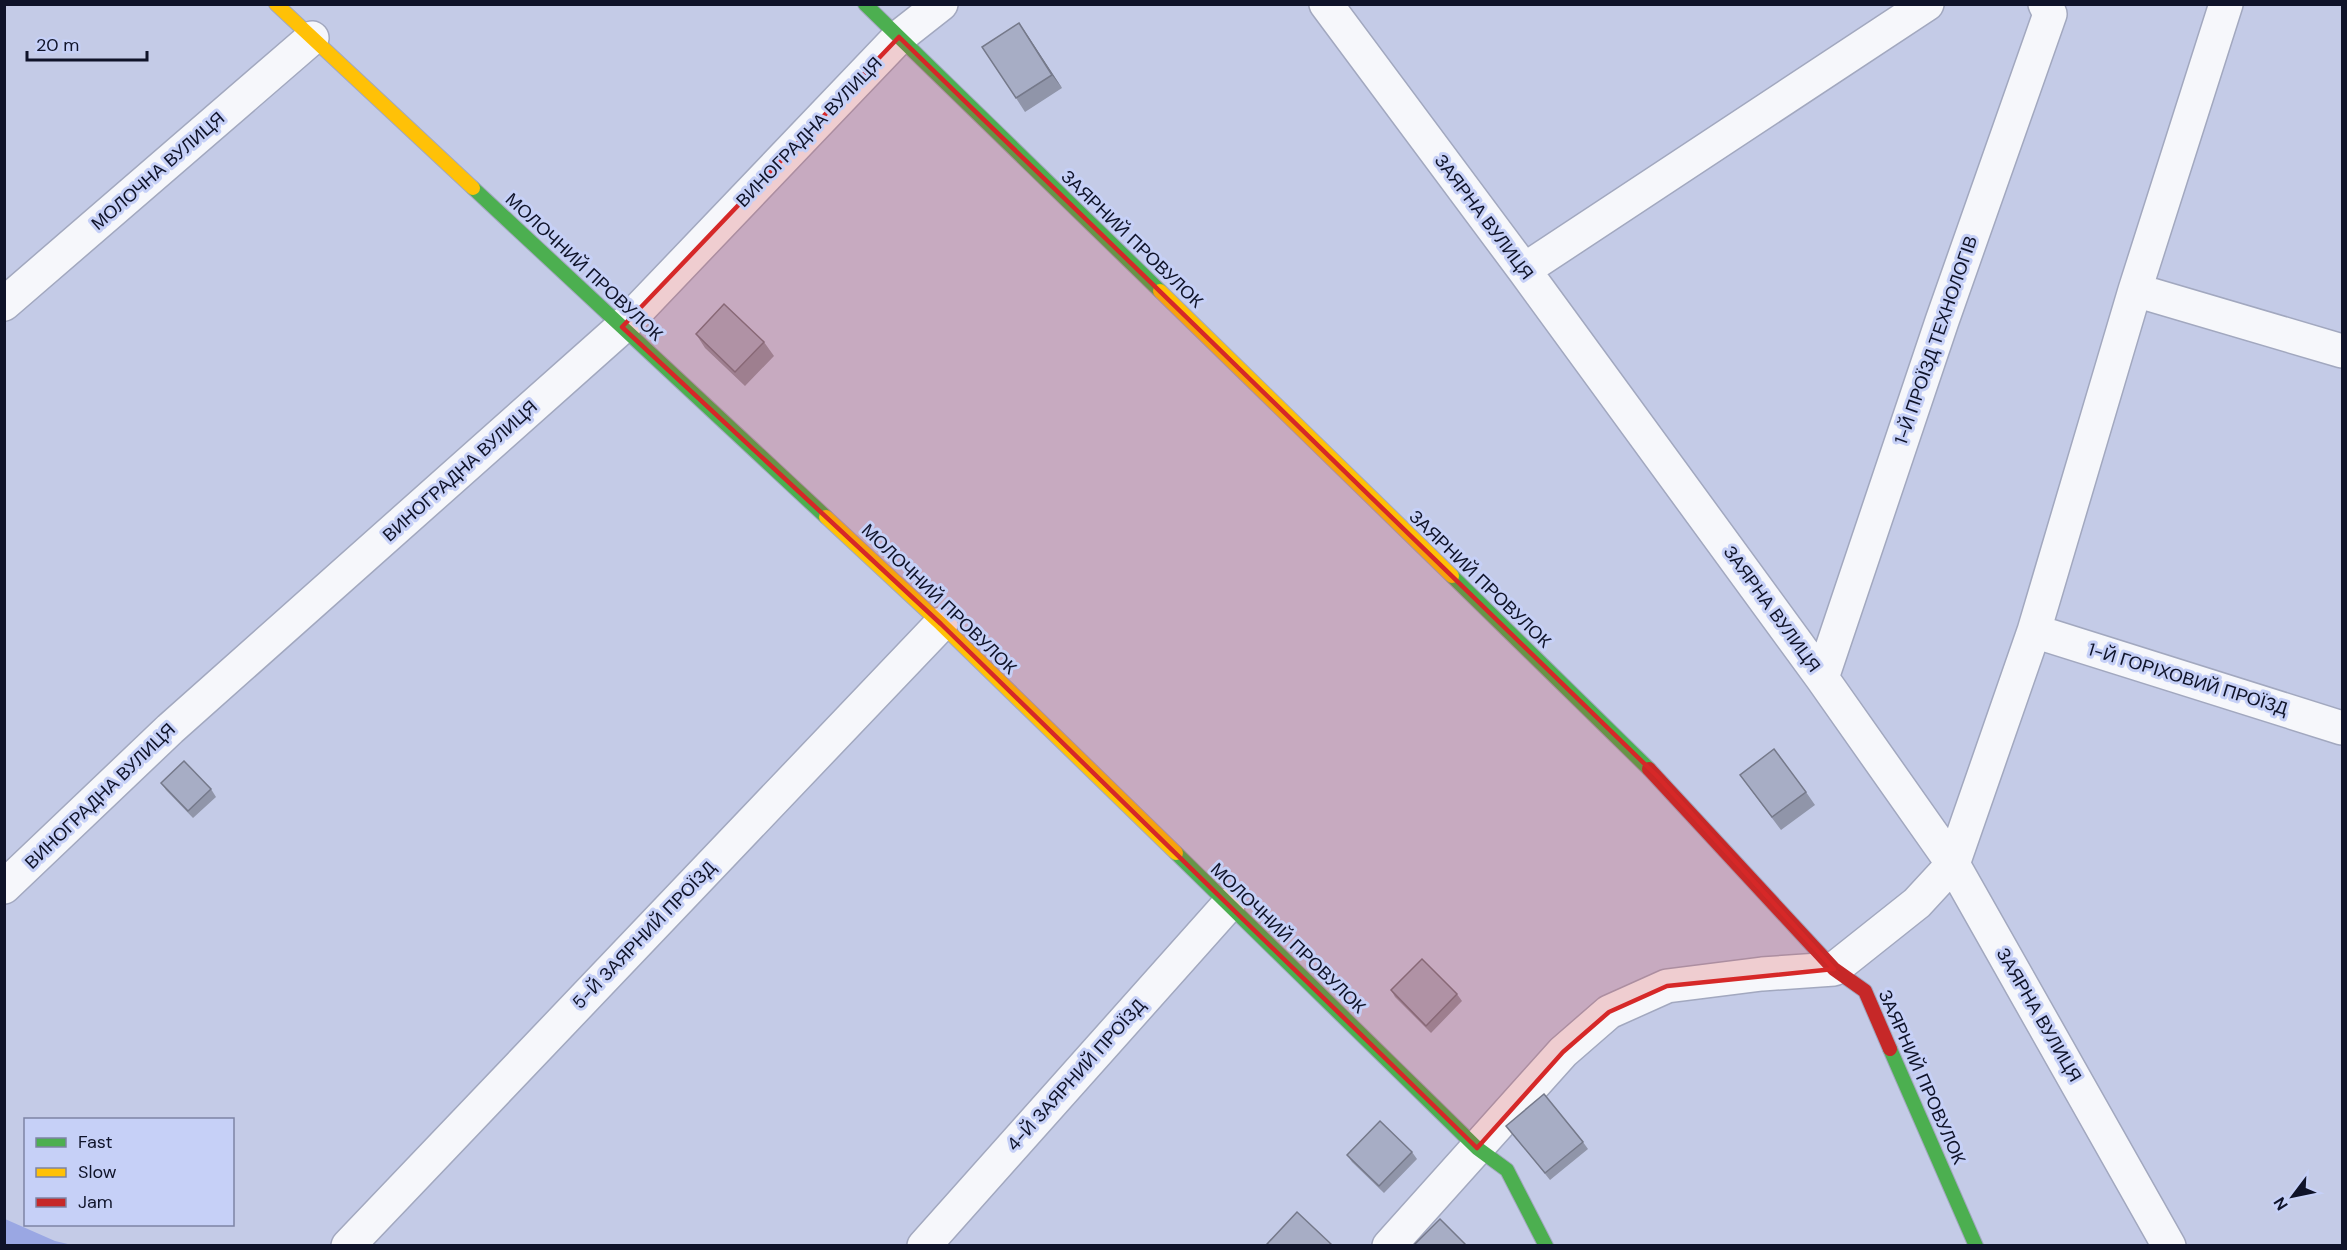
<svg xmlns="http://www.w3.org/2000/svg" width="2347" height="1250" viewBox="0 0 2347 1250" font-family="'DM Sans',sans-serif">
  <rect width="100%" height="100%" fill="#c4cbe7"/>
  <!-- forest -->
  <path fill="#9aa7e3" d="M 5,1219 L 55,1241 L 72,1245 L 5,1245 Z"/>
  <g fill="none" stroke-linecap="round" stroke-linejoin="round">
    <!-- street casing -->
    <g stroke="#a2a8bf" stroke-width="36">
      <path id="street" d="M 1326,4 L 1524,270 L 1822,678 L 1953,864 L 2169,1246
        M 1524,270 L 1927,4
        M 2135,290 L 2342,351
        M 4,304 L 312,38
        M 2034,631 L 2342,728
        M 1822,678 L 1942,321 L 2050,14 L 2045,4
        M 4,887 L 170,729 L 622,327 L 899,37 L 941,4
        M 348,1246 L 941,624
        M 924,1246 L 1228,905
        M 1389,1246 L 1563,1052 L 1609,1012 L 1667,986 L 1762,974 L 1834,969 L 1917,903 L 1953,864 L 2034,631 L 2135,290 L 2226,4"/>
    </g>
    <!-- fast casing -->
    <g stroke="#a2a8bf" stroke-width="16">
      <path id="fast" d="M 865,4 L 1160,291
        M 473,188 L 826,517
        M 1452,576 L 1649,769
        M 1176,853 L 1477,1148 L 1507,1170 L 1546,1246
        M 1890,1049 L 1976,1246"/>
    </g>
    <!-- slow casing -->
    <g stroke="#a2a8bf" stroke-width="16">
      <path id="slow" d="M 276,4 L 473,188
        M 1160,291 L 1452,576
        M 826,517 L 941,624 L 1176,853"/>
    </g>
    <!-- jam casing -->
    <g stroke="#a2a8bf" stroke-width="16">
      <path id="jam" d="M 1649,769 L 1834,969 L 1865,991 L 1890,1049"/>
    </g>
    <!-- street -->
    <use href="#street" stroke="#f6f7fb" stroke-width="33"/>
    <!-- fast -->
    <use href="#fast" stroke="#4caf50" stroke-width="14"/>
    <!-- slow -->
    <use href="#slow" stroke="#ffc107" stroke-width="14"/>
    <!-- jam -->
    <use href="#jam" stroke="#c62828" stroke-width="14"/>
  </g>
  <!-- wall -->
  <path fill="#9095a9" d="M 1019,23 L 1062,88 L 1025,112 L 1016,98 Z
    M 696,334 L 764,342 L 774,356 L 745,386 L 705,348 Z
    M 1740,775 L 1806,792 L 1815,805 L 1781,830 Z
    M 161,783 L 211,789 L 216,797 L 193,818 L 166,790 Z
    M 1391,990 L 1457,994 L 1462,1001 L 1431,1033 L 1395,997 Z
    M 1506,1126 L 1583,1142 L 1588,1149 L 1550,1180 Z
    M 1412,1152 L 1417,1159 L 1384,1193 L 1352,1162 L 1347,1155 Z"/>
  <!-- shaded-wall -->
  <path fill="#75798a" d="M 1019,23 L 1028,36 L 1062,88 L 1052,75 Z"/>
  <!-- building -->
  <path fill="#a7adc5" stroke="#75798a" stroke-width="1.5" d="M 1019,23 L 1052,75 L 1016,98 L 982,47 Z
    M 724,304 L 764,342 L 735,372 L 696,334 Z
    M 1774,749 L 1806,792 L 1772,817 L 1740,775 Z
    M 184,761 L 211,789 L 188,811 L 161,783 Z
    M 1422,959 L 1457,994 L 1426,1026 L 1391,990 Z
    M 1544,1094 L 1583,1142 L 1545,1173 L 1506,1126 Z
    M 1380,1121 L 1412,1152 L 1379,1186 L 1347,1155 Z
    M 1297,1212 L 1331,1244 L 1329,1245 L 1269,1245 L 1267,1244 Z
    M 1440,1219 L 1466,1245 L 1414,1245 Z"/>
  <!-- marked area -->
  <path fill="#d62828" fill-opacity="0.2" stroke="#d62828" stroke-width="4.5" stroke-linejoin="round" d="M 899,37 L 1657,776 L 1834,969 L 1667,986 L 1609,1012 L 1563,1052 L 1477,1148 L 941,624 L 622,327 Z"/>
  <g text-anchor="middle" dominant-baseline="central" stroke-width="6" stroke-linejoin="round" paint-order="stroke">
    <!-- street labels -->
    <g font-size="18" fill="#0f1329" stroke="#c6d0f7">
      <text transform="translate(809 132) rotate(-46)">ВИНОГРАДНА ВУЛИЦЯ</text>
      <text transform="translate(158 171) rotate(-41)">МОЛОЧНА ВУЛИЦЯ</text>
      <text transform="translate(1484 217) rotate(53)">ЗАЯРНА ВУЛИЦЯ</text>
      <text transform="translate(1132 239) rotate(44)">ЗАЯРНИЙ ПРОВУЛОК</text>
      <text transform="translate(584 267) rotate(43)">МОЛОЧНИЙ ПРОВУЛОК</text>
      <text transform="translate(1936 340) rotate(-71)">1-Й ПРОЇЗД ТЕХНОЛОГІВ</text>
      <text transform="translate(460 471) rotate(-42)">ВИНОГРАДНА ВУЛИЦЯ</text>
      <text transform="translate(1480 579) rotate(44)">ЗАЯРНИЙ ПРОВУЛОК</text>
      <text transform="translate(939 599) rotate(44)">МОЛОЧНИЙ ПРОВУЛОК</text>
      <text transform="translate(1772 609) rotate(54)">ЗАЯРНА ВУЛИЦЯ</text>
      <text transform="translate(2188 679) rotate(17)">1-Й ГОРІХОВИЙ ПРОЇЗД</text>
      <text transform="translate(100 796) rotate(-44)">ВИНОГРАДНА ВУЛИЦЯ</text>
      <text transform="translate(644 935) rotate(-46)">5-Й ЗАЯРНИЙ ПРОЇЗД</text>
      <text transform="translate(1288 938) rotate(44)">МОЛОЧНИЙ ПРОВУЛОК</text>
      <text transform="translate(2039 1015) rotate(60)">ЗАЯРНА ВУЛИЦЯ</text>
      <text transform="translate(1076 1075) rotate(-48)">4-Й ЗАЯРНИЙ ПРОЇЗД</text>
      <text transform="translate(1922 1077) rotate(66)">ЗАЯРНИЙ ПРОВУЛОК</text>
    </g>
  </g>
  <!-- border -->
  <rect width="2347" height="1250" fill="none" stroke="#0f1329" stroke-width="12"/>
  <!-- legend -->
  <rect x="24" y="1118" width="210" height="108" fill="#c6d0f7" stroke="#7d84a5" stroke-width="1.5"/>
  <rect x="36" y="1138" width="30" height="9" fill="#4caf50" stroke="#7d84a5" stroke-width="1.5"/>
  <text x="78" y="1148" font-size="18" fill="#0f1329">Fast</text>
  <rect x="36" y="1168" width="30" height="9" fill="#ffc107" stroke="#7d84a5" stroke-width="1.5"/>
  <text x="78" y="1178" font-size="18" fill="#0f1329">Slow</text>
  <rect x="36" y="1198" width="30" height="9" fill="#c62828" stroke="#7d84a5" stroke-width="1.5"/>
  <text x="78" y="1208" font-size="18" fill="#0f1329">Jam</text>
  <!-- north arrow -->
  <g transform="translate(2293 1196) rotate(238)" stroke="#c6d0f7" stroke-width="4.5" paint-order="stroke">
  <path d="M0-4.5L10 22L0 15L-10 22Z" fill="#0f1329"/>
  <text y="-9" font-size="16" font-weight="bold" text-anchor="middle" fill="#0f1329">N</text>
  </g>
  <!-- scale -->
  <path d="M27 51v9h120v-9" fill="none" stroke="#0f1329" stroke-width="3"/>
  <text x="36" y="51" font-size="18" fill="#0f1329" stroke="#c6d0f7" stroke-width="4.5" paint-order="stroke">20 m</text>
</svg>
